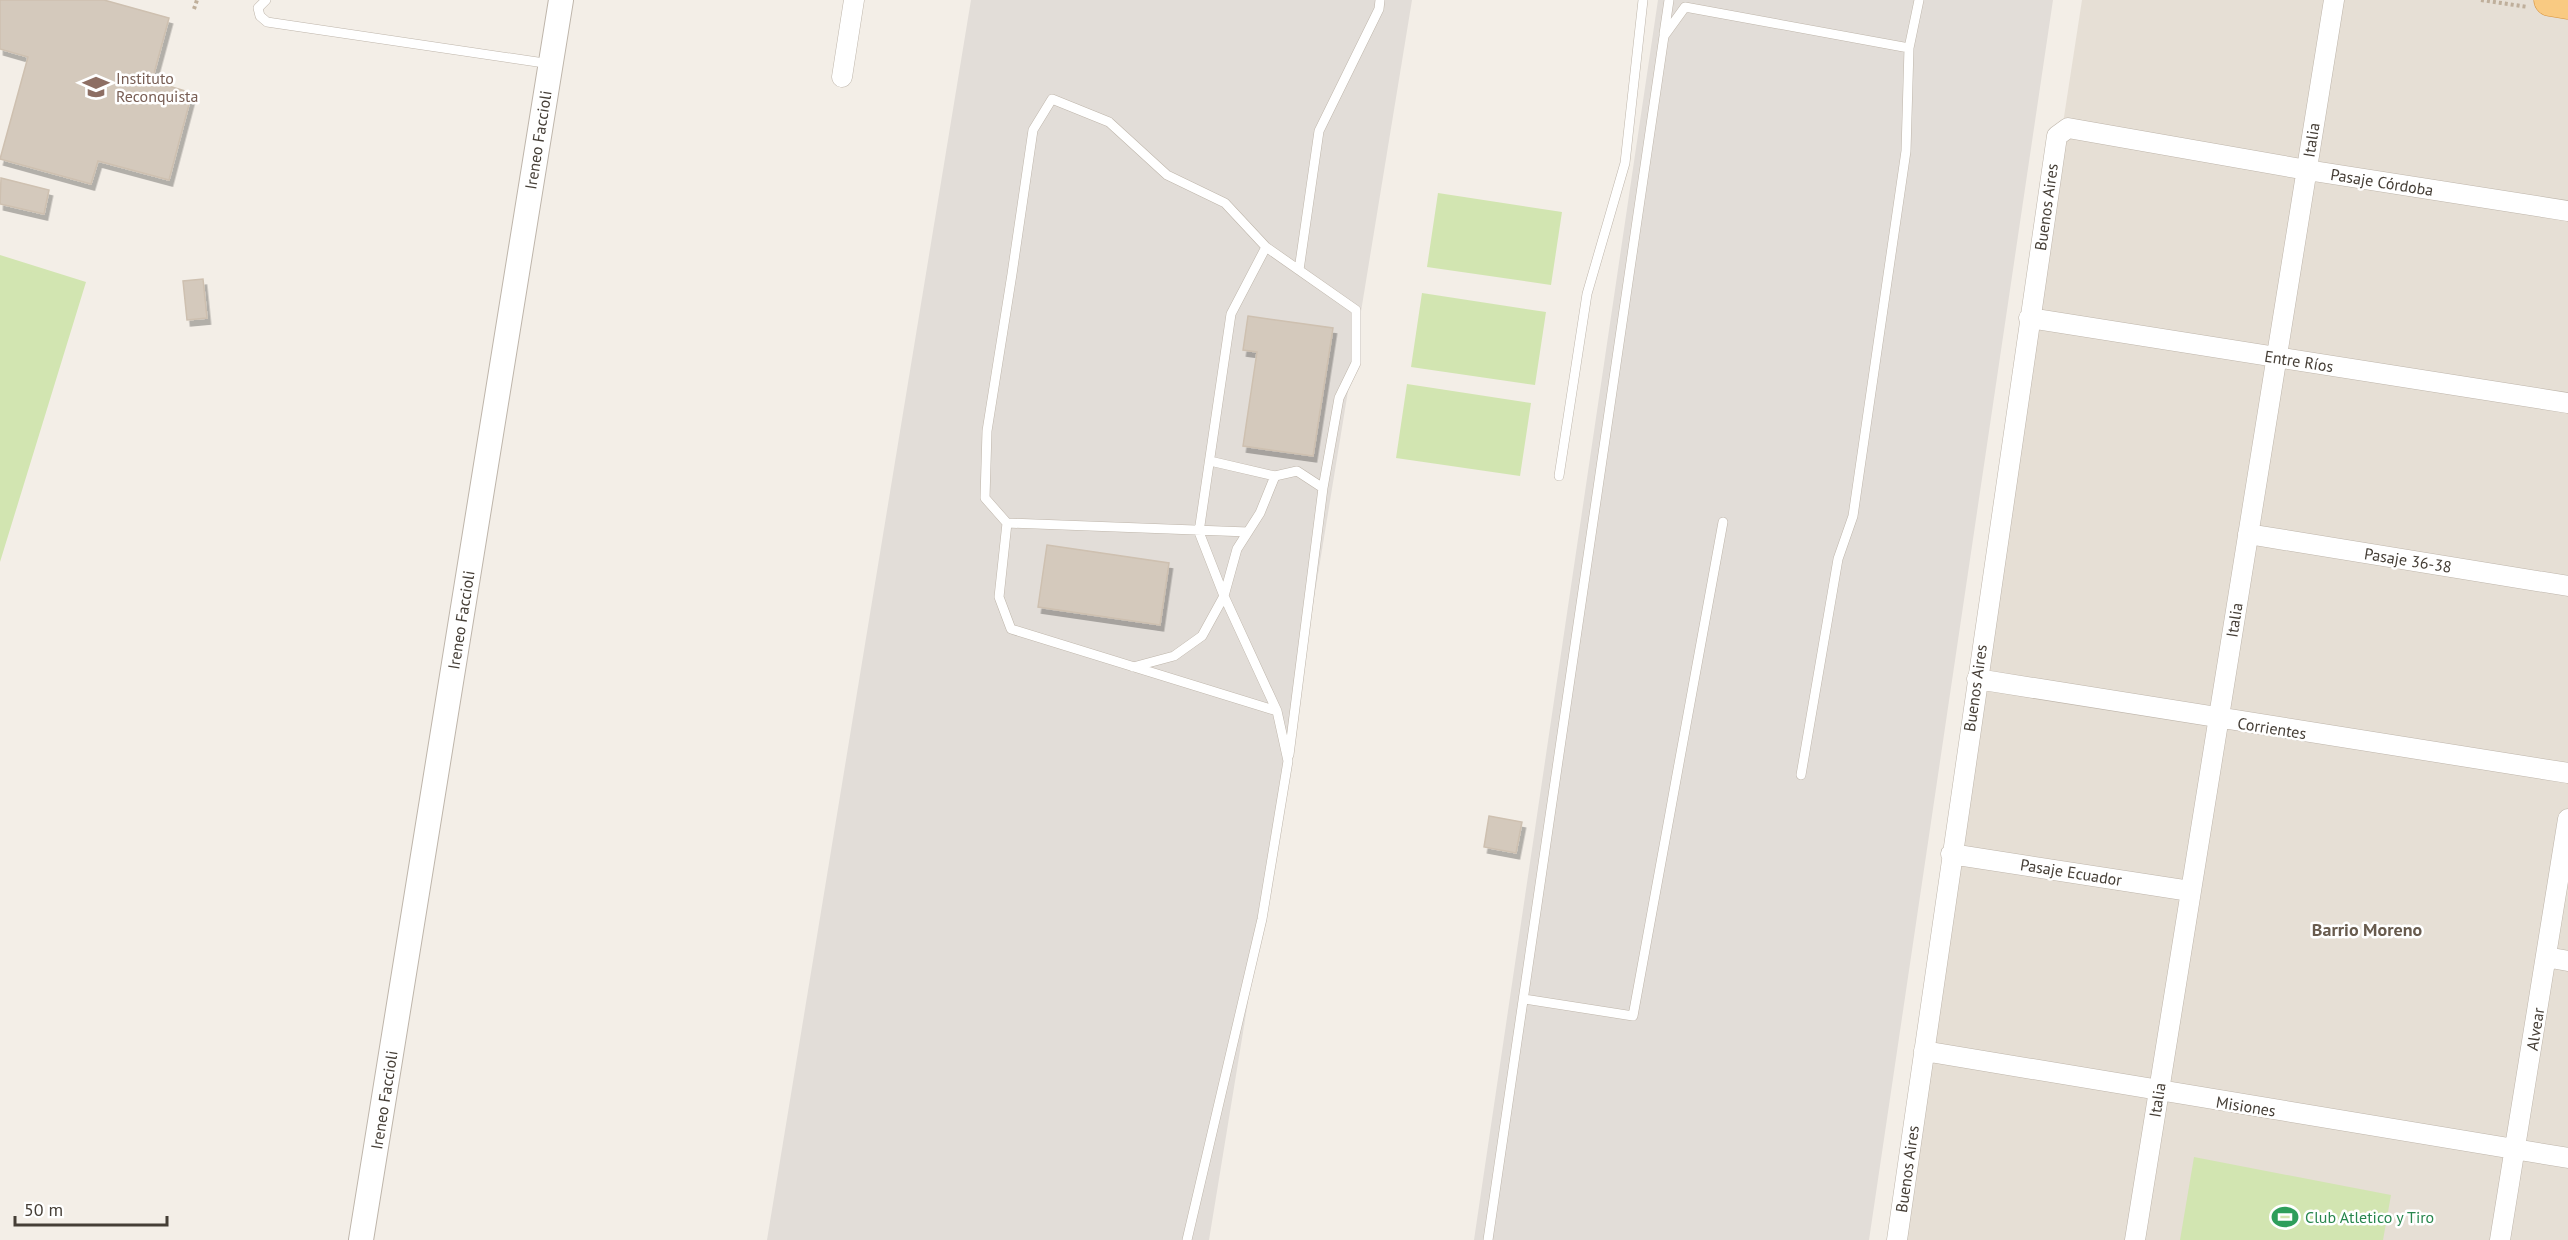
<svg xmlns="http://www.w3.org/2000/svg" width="2568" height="1240" viewBox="0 0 2568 1240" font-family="'PT Sans',sans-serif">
  <defs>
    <filter id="shadow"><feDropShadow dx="3.5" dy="6" stdDeviation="0" flood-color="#0004"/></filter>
  </defs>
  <rect width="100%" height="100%" fill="#f3eee7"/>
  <!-- residential -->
  <path fill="#e6dfd5" d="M 2082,0 L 2568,0 L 2568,1240 L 1891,1240 Z"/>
  <!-- industrial -->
  <path fill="#e2ddd8" d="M 971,0 L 1412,0 L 1209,1240 L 767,1240 Z
    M 1658,0 L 2053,0 L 1869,1240 L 1474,1240 Z"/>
  <!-- green -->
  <path fill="#d2e5b1" d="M 1438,193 L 1562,212 L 1551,285 L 1427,267 Z
    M 0,255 L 86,282 L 0,562 Z
    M 1422,293 L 1546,312 L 1535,385 L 1411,367 Z
    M 1407,384 L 1531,403 L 1520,476 L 1396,458 Z
    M 2194,1157 L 2391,1195 L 2383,1240 L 2180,1240 Z"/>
  <!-- building -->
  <path fill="#d4c9bc" stroke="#cec0b0" stroke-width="1.5" filter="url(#shadow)" d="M 0,0 L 104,0 L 169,18 L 152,81 L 192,93 L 169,180 L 98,161 L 91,184 L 0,159 L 28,57 L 0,49 Z
    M 1,178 L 49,190 L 44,214 L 0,204 Z
    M 203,279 L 207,318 L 187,320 L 183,281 Z
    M 1248,316 L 1333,328 L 1313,456 L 1243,446 L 1257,352 L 1243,350 Z
    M 1047,545 L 1169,563 L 1160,625 L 1038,607 Z
    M 1489,816 L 1522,822 L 1516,853 L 1484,847 Z"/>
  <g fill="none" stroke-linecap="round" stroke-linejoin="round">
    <!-- service casing -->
    <g stroke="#beb5aa" stroke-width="10">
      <path id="service" d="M 266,0 L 258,8 L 260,16 L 267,22 L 551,64
        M 1664,34 L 1669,0
        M 1909,48 L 1919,0
        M 1266,247 L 1356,310 L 1356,363 L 1339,398 L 1323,488
        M 1299,270 L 1319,131 L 1379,9 L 1380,0
        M 1210,461 L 1275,476
        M 1559,476 L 1587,294 L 1625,163 L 1643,0
        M 1007,523 L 1248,532
        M 1133,667 L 1174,656 L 1202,636 L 1224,596 L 1237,549 L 1260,513 L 1275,476 L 1297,471 L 1323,488 L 1289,755
        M 1524,999 L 1633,1016 L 1723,522
        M 1187,1240 L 1262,919 L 1288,761 L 1277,711 L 1224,596 L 1199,532 L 1231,314 L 1266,247 L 1225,203 L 1167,175 L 1109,122 L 1052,99 L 1033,130 L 1012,274 L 987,431 L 985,498 L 1007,523 L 999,597 L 1011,629 L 1277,711
        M 1488,1240 L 1664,36 L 1685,7 L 1909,48 L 1906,151 L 1853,516 L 1838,559 L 1801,775"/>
    </g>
    <!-- minor casing -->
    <g stroke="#beb5aa" stroke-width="21">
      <path id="minor" d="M 842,77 L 854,0
        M 2029,318 L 2568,403
        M 2248,534 L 2568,586
        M 1977,679 L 2568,773
        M 1951,854 L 2190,891
        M 2546,957 L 2568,961
        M 1924,1051 L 2568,1158
        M 1897,1240 L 2057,136 L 2068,128 L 2307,170 L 2568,211
        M 2135,1240 L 2334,0
        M 2500,1240 L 2568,819"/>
    </g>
    <!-- tertiary casing -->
    <g stroke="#beb5aa" stroke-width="26">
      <path id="tertiary" d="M 361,1240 L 561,0"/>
    </g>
    <!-- trunk casing -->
    <g stroke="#d7923c" stroke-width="33">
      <path id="trunk" d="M 2550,0 L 2568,3"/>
    </g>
    <!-- path -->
    <path stroke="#bfaf9b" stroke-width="4" stroke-dasharray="3 3" stroke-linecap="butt" d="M 2481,0 L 2528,7
      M 194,9 L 197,0"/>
    <!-- service -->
    <use href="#service" stroke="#fff" stroke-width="9"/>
    <!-- minor -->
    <use href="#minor" stroke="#fff" stroke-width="20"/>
    <!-- tertiary -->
    <use href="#tertiary" stroke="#fff" stroke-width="24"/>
    <!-- trunk -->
    <use href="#trunk" stroke="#f9ca82" stroke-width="32"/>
  </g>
  <!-- icons -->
  <defs>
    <g id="school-bare" transform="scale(2.07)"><path d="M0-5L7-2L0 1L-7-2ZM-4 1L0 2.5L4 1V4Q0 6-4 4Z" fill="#8d6e63" stroke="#fff" stroke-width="2.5" paint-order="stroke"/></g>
    <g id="stadium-bare" transform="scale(2.07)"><path d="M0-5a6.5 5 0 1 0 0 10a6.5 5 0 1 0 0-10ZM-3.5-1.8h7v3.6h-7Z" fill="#2e9e5b" stroke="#fff" stroke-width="2.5" paint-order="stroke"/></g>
  </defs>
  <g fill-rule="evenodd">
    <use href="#school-bare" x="96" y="87"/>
    <use href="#stadium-bare" x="2285" y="1217"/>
  </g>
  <g text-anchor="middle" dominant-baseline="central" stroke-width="5" stroke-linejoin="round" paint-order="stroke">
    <!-- education labels -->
    <g font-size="16" fill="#785e54" stroke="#fff" text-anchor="start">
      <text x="116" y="78">Instituto<tspan x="116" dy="18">Reconquista</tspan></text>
    </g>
    <!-- street labels -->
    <g font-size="16" fill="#453e36" stroke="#fff">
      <text transform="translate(538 140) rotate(-81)">Ireneo Faccioli</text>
      <text transform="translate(2311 140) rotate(-81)">Italia</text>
      <text transform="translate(2382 182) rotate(9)">Pasaje Córdoba</text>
      <text transform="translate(2046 207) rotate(-82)">Buenos Aires</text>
      <text transform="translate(2299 361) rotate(9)">Entre Ríos</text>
      <text transform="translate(2408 560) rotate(9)">Pasaje 36-38</text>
      <text transform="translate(461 620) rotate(-81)">Ireneo Faccioli</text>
      <text transform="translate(2234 620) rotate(-81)">Italia</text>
      <text transform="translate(1975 688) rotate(-82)">Buenos Aires</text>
      <text transform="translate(2272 728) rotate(9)">Corrientes</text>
      <text transform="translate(2071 872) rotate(9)">Pasaje Ecuador</text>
      <text transform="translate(2535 1029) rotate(-81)">Alvear</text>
      <text transform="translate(384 1100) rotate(-81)">Ireneo Faccioli</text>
      <text transform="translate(2157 1100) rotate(-81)">Italia</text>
      <text transform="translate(2246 1106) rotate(9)">Misiones</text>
      <text transform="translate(1907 1169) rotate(-82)">Buenos Aires</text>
    </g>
    <!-- leisure labels -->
    <g font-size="16" fill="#27864d" stroke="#fff" text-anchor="start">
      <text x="2305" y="1217">Club Atletico y Tiro</text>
    </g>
    <!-- neighbourhood labels -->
    <g font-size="18" font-weight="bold" fill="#685b4e" stroke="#fff">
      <text x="2367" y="929">Barrio Moreno</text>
    </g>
  </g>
  <!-- scale -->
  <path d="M15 1216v9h152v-9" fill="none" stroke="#453e36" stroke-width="3"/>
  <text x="24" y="1216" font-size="18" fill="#453e36" stroke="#ffffff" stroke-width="4.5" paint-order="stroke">50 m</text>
</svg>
